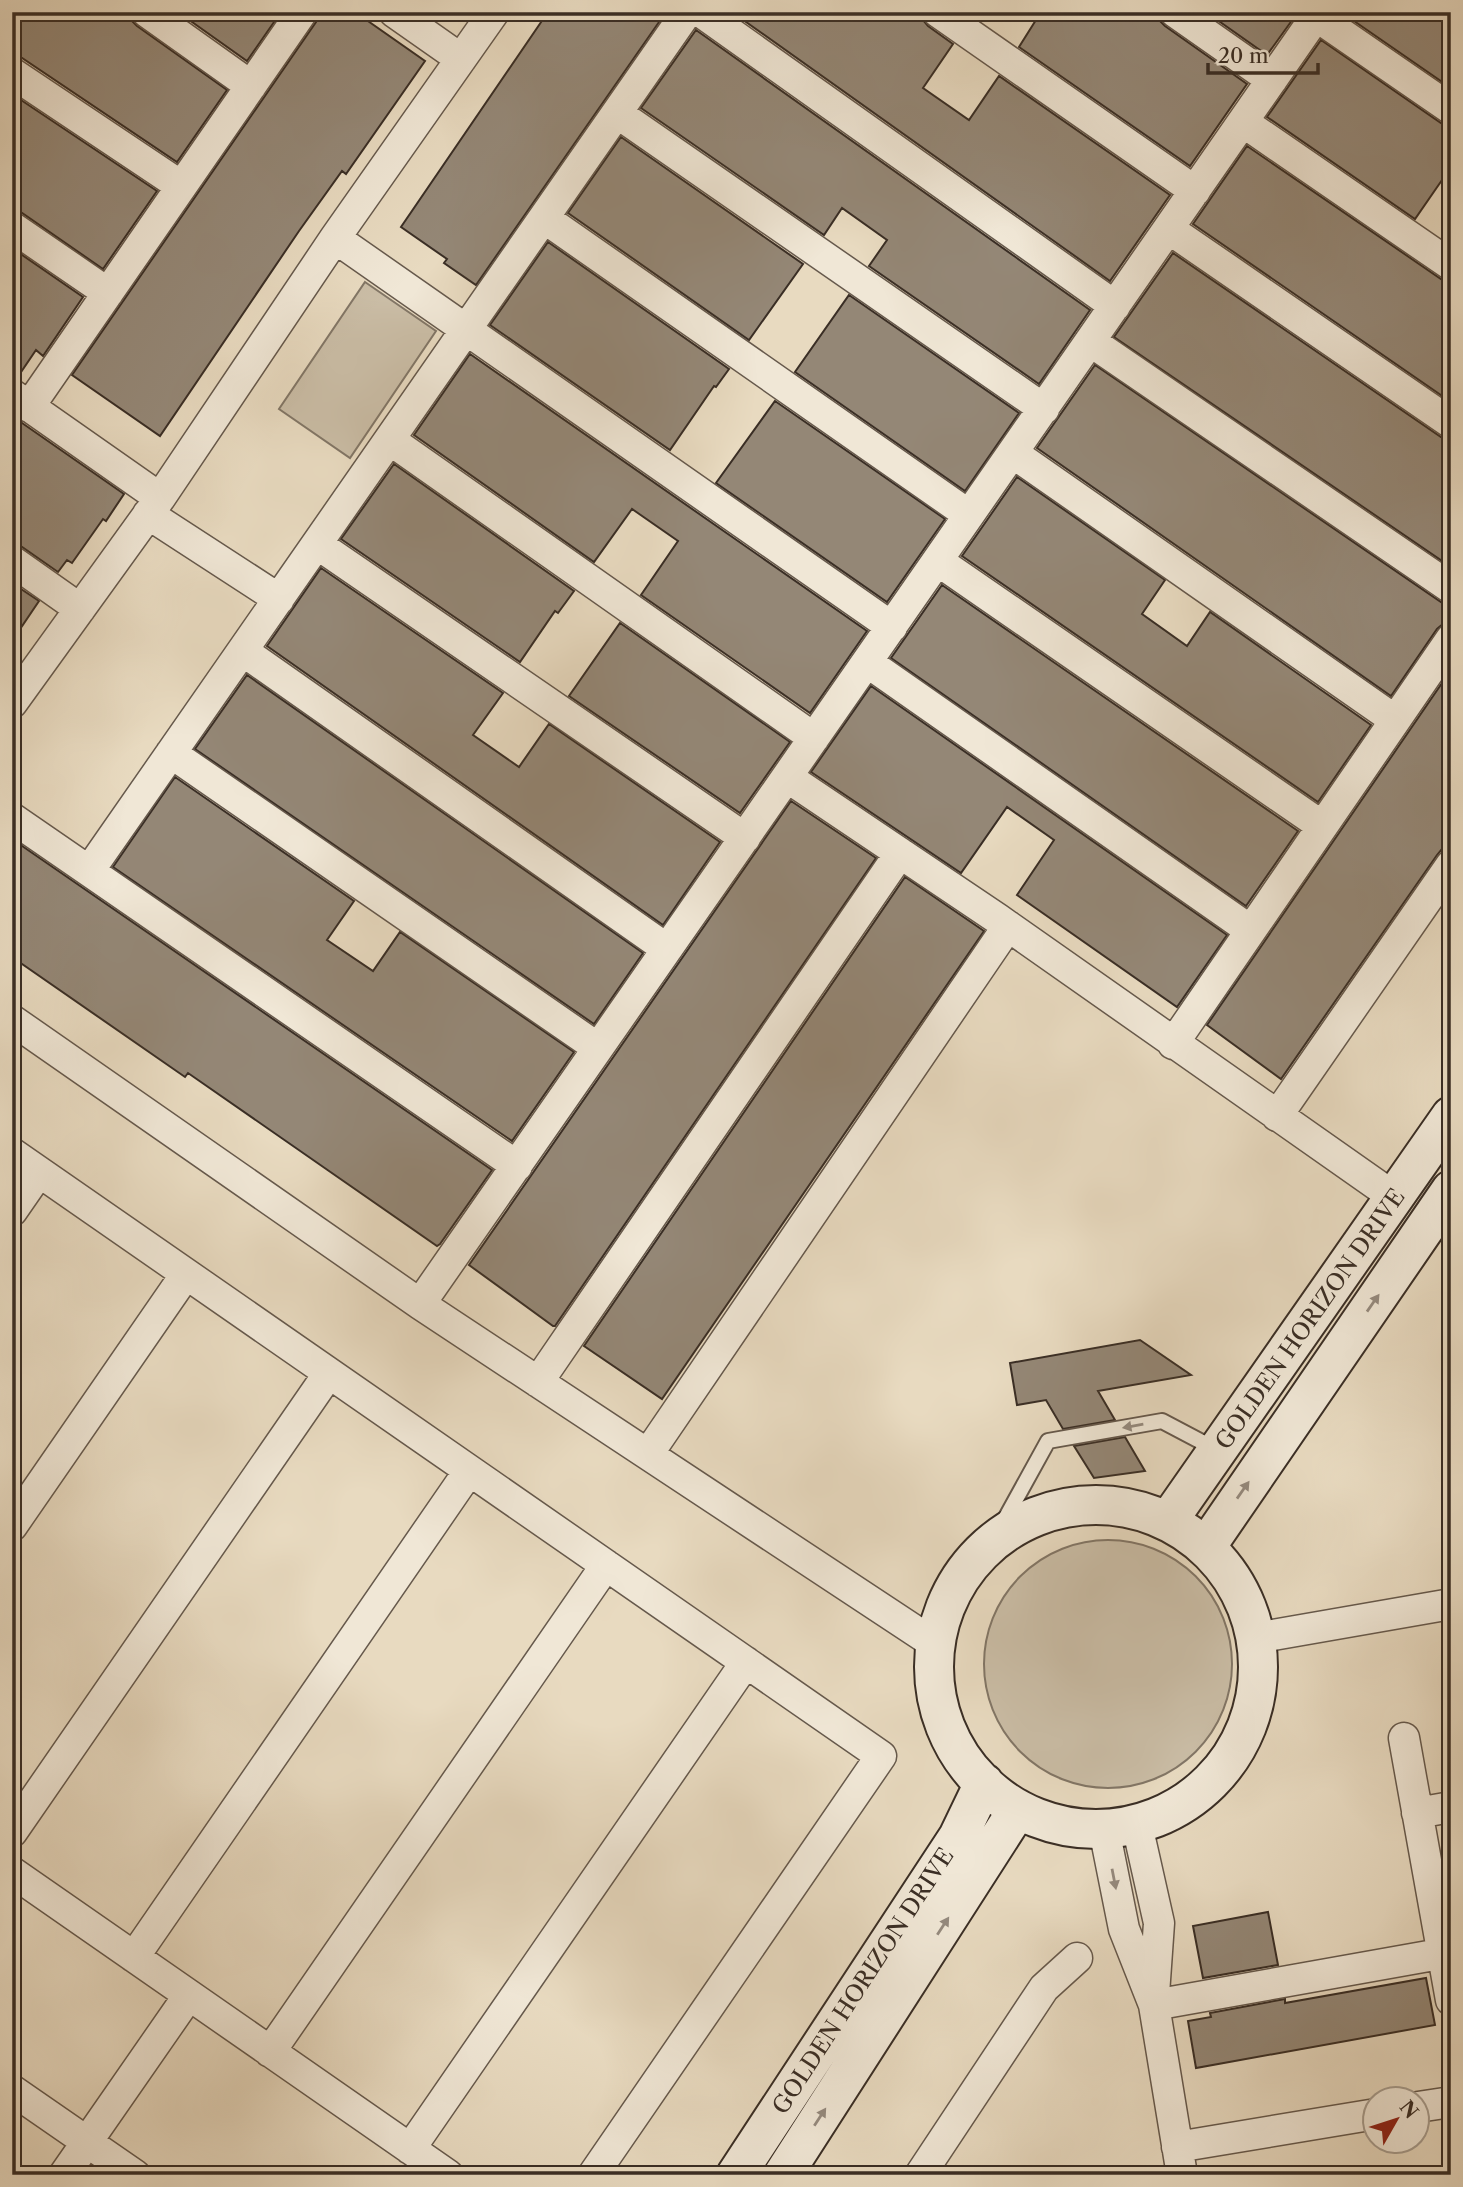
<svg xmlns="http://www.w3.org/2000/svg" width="1463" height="2187" viewBox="0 0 1463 2187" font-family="'Libre Caslon Text',serif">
  <rect width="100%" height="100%" fill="#e8dac0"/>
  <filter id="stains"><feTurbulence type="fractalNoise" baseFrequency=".00286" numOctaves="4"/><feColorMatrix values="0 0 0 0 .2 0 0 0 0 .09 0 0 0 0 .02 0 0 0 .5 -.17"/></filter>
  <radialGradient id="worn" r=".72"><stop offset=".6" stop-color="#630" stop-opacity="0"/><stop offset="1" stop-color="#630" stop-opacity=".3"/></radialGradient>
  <!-- green -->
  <path fill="#cabda6" stroke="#827666" stroke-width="2" d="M 365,282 L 436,331 L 350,458 L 279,409 Z
    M984 1664a124 124 0 1 1 248 0a124 124 0 1 1-248 0Z"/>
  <!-- building -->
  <path fill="#948776" stroke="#3a2e25" stroke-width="2" d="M 12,12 L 130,12 L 131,20 L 137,26 L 227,90 L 177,162 L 22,58 L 12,56 Z
    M 178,12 L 281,12 L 247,61 Z
    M 319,12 L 355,12 L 425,61 L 346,174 L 342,171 L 299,231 L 160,436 L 72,375 L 316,22 Z
    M 548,12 L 666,12 L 476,285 L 444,263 L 447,259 L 401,227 Z
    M 732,12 L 921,12 L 923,20 L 928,26 L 953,44 L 923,88 L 969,120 L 999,76 L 1170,195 L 1110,281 Z
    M 1041,12 L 1158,12 L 1159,20 L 1165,26 L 1247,84 L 1190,166 L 1019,47 Z
    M 1206,12 L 1298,12 L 1267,55 Z
    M 1341,12 L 1431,12 L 1451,26 L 1451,88 Z
    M 696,30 L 1090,310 L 1039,384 L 869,266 L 887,240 L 842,208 L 824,235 L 641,108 Z
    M 1321,40 L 1441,123 L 1451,126 L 1451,167 L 1415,219 L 1267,117 Z
    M 12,94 L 157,191 L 103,269 L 22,213 L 12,210 Z
    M 621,137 L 803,264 L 749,340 L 568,213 Z
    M 1247,146 L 1441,279 L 1451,282 L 1451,402 L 1193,224 Z
    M 548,242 L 729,369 L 716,387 L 714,386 L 670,450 L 490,325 Z
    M 12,248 L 83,297 L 43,356 L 36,350 L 17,378 L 12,378 Z
    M 1173,253 L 1441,437 L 1451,440 L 1451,567 L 1114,337 Z
    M 849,295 L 1019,413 L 965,491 L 795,372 Z
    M 470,354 L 867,631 L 810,713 L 641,595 L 678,541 L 632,509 L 594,562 L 414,435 Z
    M 1095,365 L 1441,602 L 1451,605 L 1451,622 L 1443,624 L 1437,629 L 1391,696 L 1037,448 Z
    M 775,401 L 945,519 L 887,602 L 716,483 Z
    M 12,416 L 124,494 L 106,521 L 103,519 L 72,563 L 67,560 L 58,572 L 22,547 L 12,544 Z
    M 394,464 L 574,591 L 558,613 L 555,611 L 520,662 L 341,539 Z
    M 1017,477 L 1165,580 L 1142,614 L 1187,646 L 1210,612 L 1371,725 L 1318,802 L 962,556 Z
    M 321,568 L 503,693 L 473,735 L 519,767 L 549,724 L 720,842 L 663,925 L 267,646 Z
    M 12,583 L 39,601 L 12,641 Z
    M 942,585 L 1298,831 L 1246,906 L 891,658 Z
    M 620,623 L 790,742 L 740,813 L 569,696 Z
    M 1451,670 L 1451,838 L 1437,855 L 1281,1079 L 1207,1025 Z
    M 247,675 L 643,953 L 594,1024 L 195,749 Z
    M 871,686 L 1227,935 L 1177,1007 L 1017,895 L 1054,840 L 1007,807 L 961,873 L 811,772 Z
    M 175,777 L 354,901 L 327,940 L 373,971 L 400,932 L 574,1052 L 512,1141 L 113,867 Z
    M 791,801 L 876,858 L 555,1326 L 553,1326 L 469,1265 Z
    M 12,839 L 492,1170 L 440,1244 L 437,1246 L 188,1073 L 185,1077 L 12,957 Z
    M 905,877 L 984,931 L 662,1399 L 584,1346 Z
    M 1140,1340 L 1191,1375 L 1098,1391 L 1115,1420 L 1063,1429 L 1046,1400 L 1017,1405 L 1010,1363 Z
    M 1125,1437 L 1145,1471 L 1094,1478 L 1074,1446 Z
    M 1268,1912 L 1278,1965 L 1203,1978 L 1193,1926 Z
    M 1426,1978 L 1435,2025 L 1196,2068 L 1188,2021 L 1211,2017 L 1210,2013 L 1285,1999 L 1285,2003 Z"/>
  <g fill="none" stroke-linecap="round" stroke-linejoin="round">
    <!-- lane casing -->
    <g stroke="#66594c" stroke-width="18">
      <path id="lane" d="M 994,1539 L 1048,1441 L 1162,1421 L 1217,1450"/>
    </g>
    <!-- street casing -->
    <g stroke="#66594c" stroke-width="33">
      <path id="street" d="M 147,12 L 251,86
        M 394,12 L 461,59
        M 701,12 L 1115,306
        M 938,12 L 1195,191
        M 1175,12 L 1272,80
        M 1316,16 L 1451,109
        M 12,73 L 181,186
        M 617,113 L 1044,409
        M 1243,122 L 1451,265
        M 544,218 L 969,515
        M 12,227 L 108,293
        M 1169,229 L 1451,423
        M 335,238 L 892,627
        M 1090,341 L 1451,588
        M 13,395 L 160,498
        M 29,407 L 302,12
        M 390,440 L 814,738
        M 1013,453 L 1395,720
        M 148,514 L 279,599
        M 317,544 L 745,838
        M 12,561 L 80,609
        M 938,561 L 1322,826
        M 243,651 L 667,949
        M 867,662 L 1250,930
        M 12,703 L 160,498 L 335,238 L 494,12
        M 171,753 L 598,1048
        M 787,777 L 998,919 L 1394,1197
        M 12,818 L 517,1166
        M 89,871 L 687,12
        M 12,1020 L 420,1304 L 935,1644
        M 1173,1044 L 1451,639
        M 1277,1116 L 1451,865
        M 12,1153 L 881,1756 L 593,2175
        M 12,1211 L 39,1172
        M 420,1304 L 1319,12
        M 538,1382 L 900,853
        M 648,1454 L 1008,926
        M 12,1526 L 186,1274
        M 1256,1638 L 1451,1604
        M 1404,1738 L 1451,2000
        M 1417,1813 L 1451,1807
        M 1137,1825 L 1159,1923 L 1154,1994
        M 1104,1829 L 1124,1929 L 1154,2005 L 1182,2175
        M 12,1832 L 329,1373
        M 12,1872 L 448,2175
        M 134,1957 L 469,1471
        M 1154,2005 L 1451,1952
        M 270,2052 L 606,1565
        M 12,2090 L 135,2175
        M 1418,2107 L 1451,2102
        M 1177,2147 L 1376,2114
        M 410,2149 L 746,1662
        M 64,2175 L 189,1995
        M 920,2175 L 1044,1988 L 1077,1958"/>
    </g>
    <!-- secondary casing -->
    <g stroke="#3a2e25" stroke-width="42">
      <path id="secondary" d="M934 1667a162 162 0 1 1 324 0a162 162 0 1 1-324 0Z
        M 1168,1521 L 1451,1116
        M 1206,1547 L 1451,1190
        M 736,2175 L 958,1837 L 984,1783
        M 783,2175 L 1018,1809"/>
    </g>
    <!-- lane -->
    <use href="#lane" stroke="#f0e7d6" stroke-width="14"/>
    <!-- street -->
    <use href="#street" stroke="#f0e7d6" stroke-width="30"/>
    <!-- secondary -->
    <use href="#secondary" stroke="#f0e7d6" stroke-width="38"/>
  </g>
  <!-- one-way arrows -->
  <defs><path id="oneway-solid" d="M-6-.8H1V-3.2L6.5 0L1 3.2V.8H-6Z" transform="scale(1.75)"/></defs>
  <g fill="#958a7e">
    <use href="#oneway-solid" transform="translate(1373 1303) rotate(-55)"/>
    <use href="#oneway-solid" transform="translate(1133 1426) rotate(170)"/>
    <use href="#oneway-solid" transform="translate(1243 1490) rotate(-55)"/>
    <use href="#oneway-solid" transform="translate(1114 1879) rotate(79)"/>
    <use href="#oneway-solid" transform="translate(943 1926) rotate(-57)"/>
    <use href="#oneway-solid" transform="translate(820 2117) rotate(-57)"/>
  </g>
  <g text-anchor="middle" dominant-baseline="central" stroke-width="5" stroke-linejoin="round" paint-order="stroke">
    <!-- street labels -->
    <g font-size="23" fill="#3a2e25" stroke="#f0e7d6">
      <text transform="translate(1310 1319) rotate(-55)">GOLDEN HORIZON DRIVE</text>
      <text transform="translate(863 1981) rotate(-57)">GOLDEN HORIZON DRIVE</text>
    </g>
  </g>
  <!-- margin -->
  <rect width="1463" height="2187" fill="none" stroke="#e8dac0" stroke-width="42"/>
  <rect x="14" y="14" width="1435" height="2159" fill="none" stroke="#3a2e25" stroke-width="3.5"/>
  <rect x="21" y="21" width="1421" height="2145" fill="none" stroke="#3a2e25" stroke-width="2"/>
  <!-- north arrow -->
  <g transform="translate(1396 2120) rotate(51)"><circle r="33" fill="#f0e7d6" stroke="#a79d8f" stroke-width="2"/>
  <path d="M0-5L12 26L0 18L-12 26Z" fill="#8f2418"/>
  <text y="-10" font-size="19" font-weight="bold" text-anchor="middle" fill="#3a2e25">N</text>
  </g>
  <!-- scale -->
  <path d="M1208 63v10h110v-10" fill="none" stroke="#3a2e25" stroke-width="3.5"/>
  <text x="1218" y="63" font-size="21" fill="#3a2e25" stroke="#f0e7d6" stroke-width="5" paint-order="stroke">20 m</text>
  <rect width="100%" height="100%" filter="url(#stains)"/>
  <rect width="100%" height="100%" fill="url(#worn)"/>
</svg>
